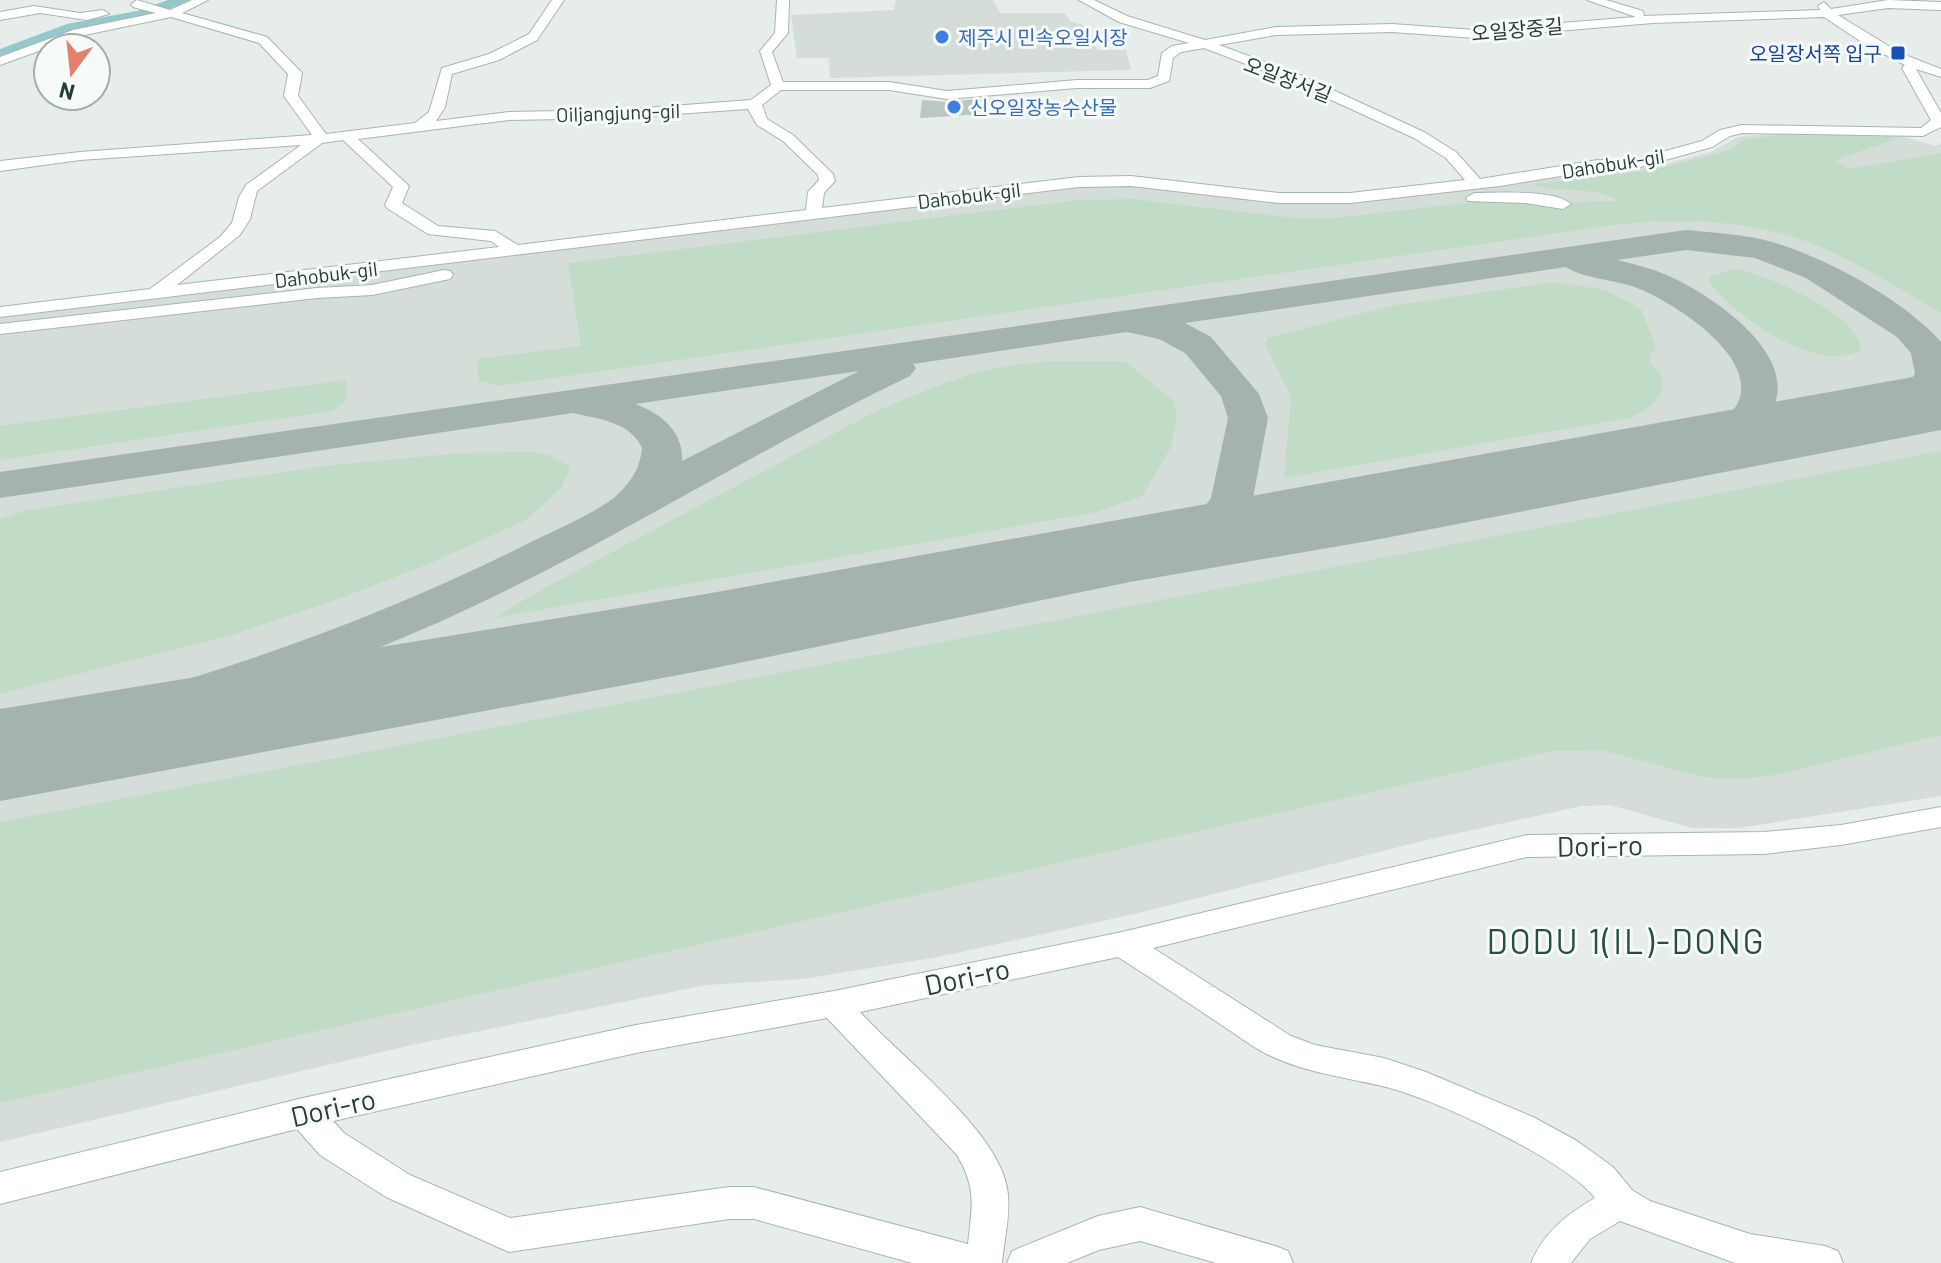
<svg xmlns="http://www.w3.org/2000/svg" width="1941" height="1263" viewBox="0 0 1941 1263" font-family="Barlow,'Noto Sans KR',sans-serif">
  <rect width="100%" height="100%" fill="#e6edea"/>
  <!-- built -->
  <path fill="#d4ddd8" d="M 896,0 L 993,0 L 1000,13 L 1064,13 L 1071,22 L 1083,25 L 1097,50 L 1126,50 L 1131,70 L 830,78 L 829,58 L 797,58 L 791,15 L 894,10 Z
    M 1791,132 L 1894,134 L 1935,146 L 1941,143 L 1941,796 L 1739,828 L 1692,828 L 1610,805 L 1582,806 L 1426,840 L 1143,912 L 938,957 L 803,979 L 706,985 L 416,1044 L 0,1142 L 0,318 L 1092,185 L 1142,187 L 1297,203 L 1343,203 L 1657,166 L 1711,152 L 1738,137 Z"/>
  <!-- green -->
  <path fill="#c1dcc6" d="M 1782,135 L 1892,136 L 1896,139 L 1835,160 L 1849,169 L 1941,153 L 1941,313 C 1907,293 1874,272 1838,255 C 1770,221 1689,216 1614,225 L 498,386 L 479,381 L 477,359 L 581,346 L 568,263 L 1079,200 L 1132,199 L 1293,218 L 1334,218 L 1491,200 L 1541,203 L 1618,201 C 1595,185 1560,194 1533,184 L 1653,170 L 1730,150 L 1745,139 Z
    M 1735,269 C 1766,274 1859,314 1861,349 C 1822,378 1730,314 1709,281 L 1710,276 Z
    M 1555,282 L 1605,290 L 1641,309 L 1656,348 L 1650,354 L 1649,363 C 1680,385 1653,409 1628,418 L 1284,478 L 1291,397 L 1265,345 L 1268,338 L 1389,306 Z
    M 1110,361 L 1126,362 L 1173,400 L 1177,417 L 1171,447 L 1142,496 L 1097,512 L 494,618 L 539,591 L 869,415 C 918,393 969,370 1022,364 C 1051,360 1081,362 1110,361 Z
    M 346,380 L 346,401 L 333,411 L 0,460 L 0,426 Z
    M 1941,451 L 1941,735 L 1775,775 L 1738,779 L 1703,777 L 1601,750 L 1552,751 L 0,1103 L 0,822 Z
    M 531,452 L 549,455 L 569,466 L 569,472 L 561,488 L 526,520 L 431,563 L 336,600 L 235,634 L 0,694 L 0,519 L 28,510 L 324,466 L 460,453 Z"/>
  <g fill="none" stroke-linecap="round" stroke-linejoin="round">
    <!-- river -->
    <path fill="#94c8cd" fill-rule="evenodd" d="M 168,0 L 191,0 L 147,18 L 77,32 L 0,60 L 0,49 L 67,24 L 137,11 Z"/>
    <!-- taxiway -->
    <path fill="#a4b3ae" fill-rule="evenodd" d="M 1686,230 C 1714,233 1745,234 1772,242 C 1826,258 1903,299 1941,342 C 1941,357 1941,379 1941,394 C 1934,415 1898,423 1880,418 L 1874,410 C 1885,394 1904,391 1915,374 L 1911,353 L 1897,337 L 1806,278 L 1755,258 L 1686,250 L 1617,260 C 1635,264 1653,269 1669,276 C 1713,296 1803,356 1771,412 C 1759,434 1742,444 1719,452 C 1698,459 1676,467 1654,462 L 1648,453 C 1663,432 1709,436 1730,414 C 1775,366 1674,302 1637,288 C 1617,280 1581,278 1566,267 L 1185,323 L 1211,337 L 1259,394 L 1268,418 L 1253,498 L 1236,525 L 1201,544 L 1130,562 L 1114,559 L 1108,549 L 1114,539 C 1145,532 1193,526 1211,498 L 1228,418 L 1221,396 L 1185,353 L 1159,339 L 1127,332 L 913,364 L 916,368 L 910,376 C 757,449 613,542 459,613 C 311,681 157,728 0,770 L 0,732 C 180,687 354,630 521,547 C 544,535 601,511 617,495 C 632,481 640,468 642,448 C 631,422 598,419 573,413 L 0,498 L 0,472 ZM 859,371 L 682,461 C 684,432 661,413 635,404 Z"/>
    <!-- runway -->
    <path fill="#a4b3ae" fill-rule="evenodd" d="M 1941,372 L 1941,430 L 1380,539 L 1130,582 L 700,671 L 0,801 L 0,709 L 700,595 Z"/>
  </g>
  <!-- building -->
  <path fill="#bbc8c2" d="M 988,98 L 984,114 L 920,118 L 922,100 L 947,102 Z"/>
  <g fill="none" stroke-linecap="round" stroke-linejoin="round">
    <!-- minor casing -->
    <g stroke="#a9b5b0" stroke-width="2">
      <path id="minor" d="M 137,0 L 170,10 L 192,0 L 208,0 L 182,13 L 267,37 L 302,73 L 298,96 L 326,134 L 415,123 L 429,112 L 442,68 L 489,54 L 529,34 L 552,0 L 564,0 L 537,40 L 499,60 L 452,74 L 445,107 L 436,121 L 509,112 L 618,110 L 751,100 L 771,85 L 760,51 L 775,33 L 777,0 L 789,0 L 788,33 L 772,52 L 783,82 L 889,82 L 947,91 L 1077,80 L 1148,80 L 1158,76 L 1162,53 L 1172,46 L 1189,43 L 1119,22 L 1079,0 L 1094,0 L 1127,16 L 1205,40 L 1276,27 L 1392,24 L 1475,30 L 1636,17 L 1587,0 L 1606,0 L 1643,11 L 1644,16 L 1820,10 L 1818,6 L 1824,2 L 1831,9 L 1888,0 L 1941,2 L 1941,10 L 1888,8 L 1838,15 L 1900,53 L 1941,69 L 1941,77 L 1916,69 L 1941,113 L 1941,127 L 1923,136 L 1742,133 L 1730,136 L 1712,147 L 1633,169 L 1598,170 L 1500,186 L 1350,203 L 1279,203 L 1131,186 L 1079,187 L 0,317 L 0,307 L 150,289 L 220,237 L 232,223 L 239,197 L 246,185 L 301,145 L 80,160 L 0,171 L 0,161 L 80,152 L 312,135 L 284,96 L 288,74 L 259,43 L 171,17 L 80,36 L 0,65 L 0,57 L 73,30 L 156,13 L 133,7 L 131,4 ZM 1824,17 L 1863,43 L 1905,65 L 1902,68 L 1931,120 L 1921,128 L 1742,125 L 1720,130 L 1702,141 L 1633,160 L 1598,160 L 1480,179 L 1456,152 L 1424,132 L 1298,74 L 1219,45 L 1276,35 L 1392,32 L 1475,38 L 1653,23 ZM 1204,48 L 1288,80 L 1414,138 L 1446,158 L 1465,180 L 1350,193 L 1279,193 L 1131,176 L 1079,177 L 822,208 L 824,193 L 835,181 L 833,174 L 793,135 L 767,119 L 762,105 L 781,90 L 889,90 L 947,99 L 1077,88 L 1150,88 L 1169,81 L 1173,58 L 1181,52 ZM 748,109 L 757,125 L 783,141 L 818,175 L 819,180 L 808,192 L 806,210 L 518,245 L 495,231 L 438,226 L 402,203 L 409,186 L 358,139 L 509,120 L 618,118 ZM 343,140 L 393,187 L 385,205 L 387,208 L 428,234 L 491,241 L 499,247 L 177,285 L 240,235 L 250,219 L 257,191 L 322,143 Z
        M 34,6 L 80,13 L 103,10 L 109,14 L 87,20 L 40,13 L 0,20 L 0,12 Z
        M 1474,193 C 1498,193 1553,189 1571,204 L 1563,209 L 1525,203 L 1468,201 L 1466,198 Z
        M 444,270 L 450,271 L 453,275 L 450,279 L 372,295 L 317,298 L 0,334 L 0,324 L 317,288 L 372,285 Z
        M 1941,807 L 1941,827 L 1841,845 L 1764,854 L 1527,857 L 1153,948 L 1291,1036 L 1315,1045 L 1384,1058 L 1426,1072 L 1533,1117 L 1577,1141 L 1613,1167 L 1632,1190 L 1650,1201 L 1750,1234 L 1825,1246 L 1838,1251 L 1843,1263 L 1735,1263 L 1620,1221 L 1590,1239 L 1571,1263 L 1531,1263 C 1544,1232 1567,1214 1595,1198 C 1565,1159 1431,1097 1382,1086 C 1344,1077 1307,1073 1271,1056 C 1253,1048 1236,1034 1220,1024 C 1186,1001 1152,979 1118,957 L 860,1012 C 900,1057 1005,1135 1008,1195 C 1010,1217 1004,1241 1002,1263 L 912,1263 L 754,1219 L 729,1219 L 509,1252 L 386,1197 L 320,1155 L 297,1129 L 0,1204 L 0,1172 L 303,1098 L 636,1025 L 834,991 L 1122,932 L 1527,835 L 1764,832 L 1841,825 ZM 827,1018 L 957,1155 C 977,1189 972,1206 968,1244 L 754,1187 L 729,1187 L 510,1218 L 410,1175 L 344,1133 L 333,1121 L 636,1053 Z
        M 1140,1207 L 1275,1246 L 1288,1251 L 1293,1263 L 1216,1263 L 1140,1241 L 1099,1250 L 1067,1263 L 1007,1263 L 1012,1251 L 1098,1216 Z"/>
    </g>
    <!-- minor -->
    <use href="#minor" fill="#fff" fill-rule="evenodd"/>
  </g>
  <!-- markers -->
  <g fill="#3f7fe0" stroke="#f6faf8" stroke-width="3">
    <circle cx="942" cy="37" r="8"/>
    <circle cx="954" cy="107" r="8"/>
  </g>
  <rect fill="#1a4fb4" stroke="#f6faf8" stroke-width="3" x="1890" y="45" width="16" height="16" rx="4"/>
  <g text-anchor="middle" dominant-baseline="central" stroke-width="6" stroke-linejoin="round" paint-order="stroke">
    <!-- far-street labels -->
    <g font-size="20" fill="#263e36" stroke="#f6faf8">
      <text transform="translate(1517 29) rotate(-5)">오일장중길</text>
      <text transform="translate(1288 79) rotate(21)">오일장서길</text>
      <text transform="translate(618 112) rotate(-2)">Oiljangjung-gil</text>
      <text transform="translate(1613 163) rotate(-9)">Dahobuk-gil</text>
      <text transform="translate(969 195) rotate(-7)">Dahobuk-gil</text>
      <text transform="translate(326 274) rotate(-7)">Dahobuk-gil</text>
    </g>
    <!-- far-shop labels -->
    <g font-size="20" fill="#366cbe" stroke="#f6faf8" text-anchor="start">
      <text x="958" y="37">제주시 민속오일시장</text>
      <text x="970" y="107">신오일장농수산물</text>
    </g>
    <!-- far-transit labels -->
    <g font-size="20" fill="#164399" stroke="#f6faf8" text-anchor="end">
      <text x="1882" y="53">오일장서쪽 입구</text>
    </g>
    <!-- near-street labels -->
    <g font-size="28" fill="#263e36" stroke="#f6faf8">
      <text transform="translate(1600 845) rotate(-1)">Dori-ro</text>
      <text transform="translate(967 976) rotate(-12)">Dori-ro</text>
      <text transform="translate(333 1107) rotate(-13)">Dori-ro</text>
    </g>
    <!-- near-quarter labels -->
    <g font-size="34" letter-spacing="2" fill="#244f41" stroke="#f6faf8">
      <text x="1626" y="940">DODU 1(IL)-DONG</text>
    </g>
  </g>
  <!-- north arrow -->
  <g transform="translate(72 72) rotate(195)"><circle r="38" fill="#f6faf8" stroke="#a3afaa" stroke-width="2"/>
  <path d="M0-6L14 30L0 20L-14 30Z" fill="#e5806c"/>
  <text y="-12" font-size="22" font-weight="bold" text-anchor="middle" fill="#263e36">N</text>
  </g>
</svg>
